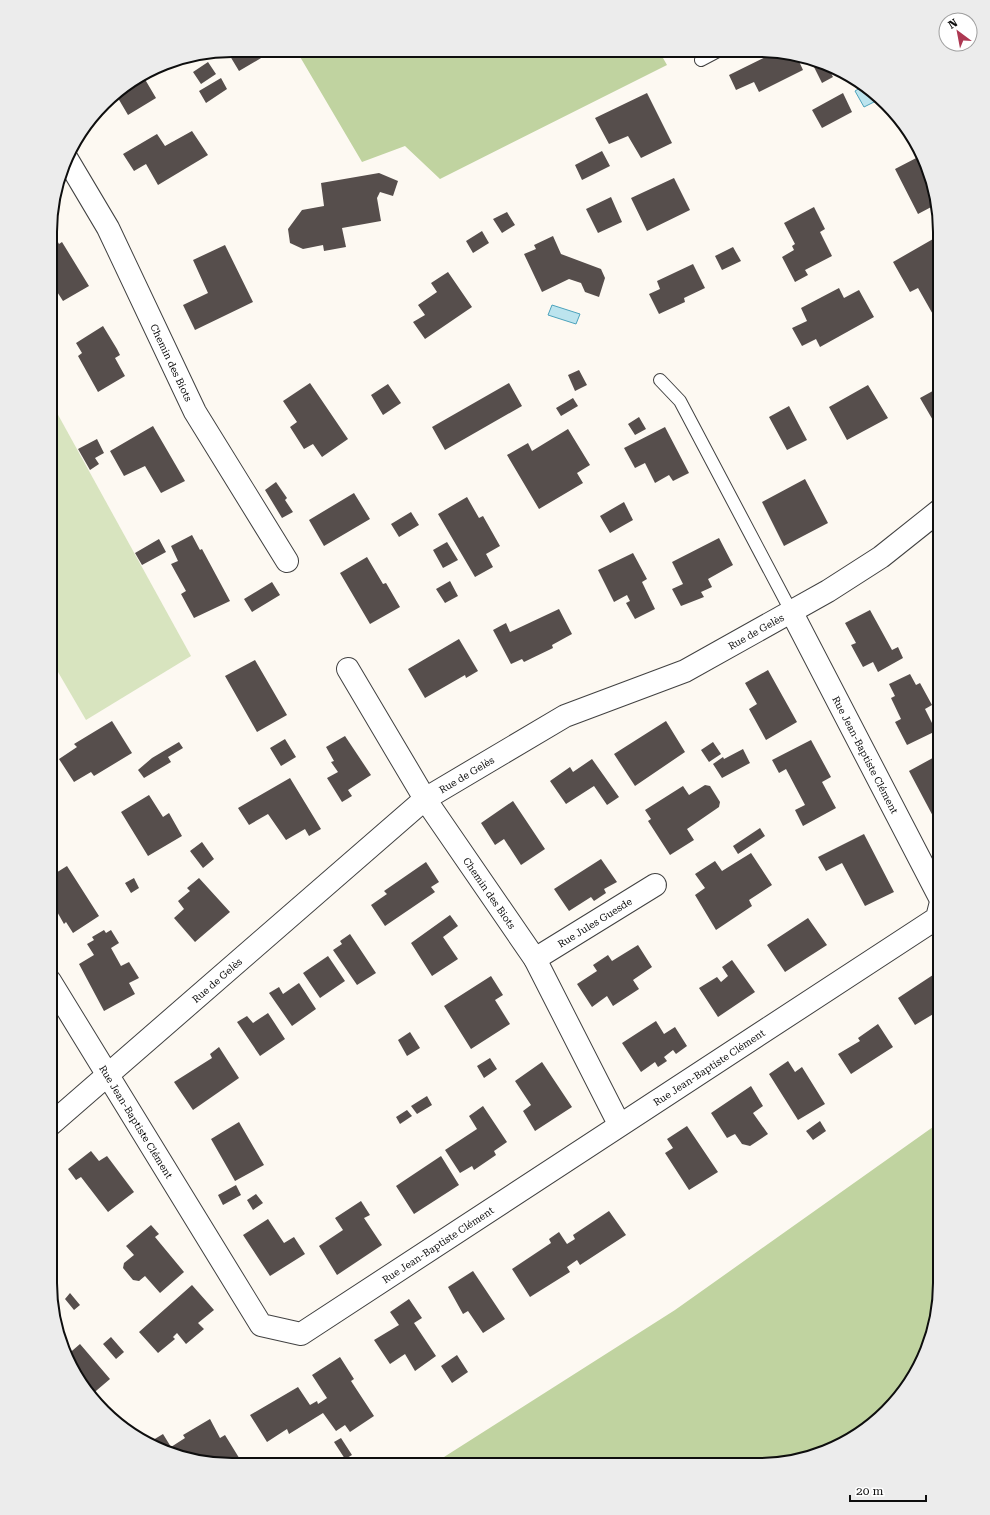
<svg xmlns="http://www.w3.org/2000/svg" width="990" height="1515" viewBox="0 0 990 1515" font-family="'Roboto Serif',serif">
  <rect width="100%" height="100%" fill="#fdf9f2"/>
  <!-- green -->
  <path fill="#d8e4bf" d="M 51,402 L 191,656 L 86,720 L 51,660 Z"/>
  <!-- forest -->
  <path fill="#c0d3a0" d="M 296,50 L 659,51 L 667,65 L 440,179 L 405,146 L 362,162 Z
    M 940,1122 L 940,1295 L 926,1352 L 902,1394 L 869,1427 L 828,1451 L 758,1465 L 433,1464 L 675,1310 Z"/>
  <!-- water -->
  <path fill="#bce4ee" stroke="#4da3bc" d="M 865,85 L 880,99 L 864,107 L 855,91 Z
    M 552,305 L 580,314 L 576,324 L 548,315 Z"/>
  <!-- building -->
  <path fill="#564e4c" d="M 232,50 L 272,50 L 273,51 L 239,71 L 227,51 Z
    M 776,52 L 779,52 L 782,57 L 789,53 L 796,55 L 803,70 L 759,92 L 754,82 L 736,90 L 729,75 Z
    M 810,59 L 826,63 L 833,77 L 822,83 Z
    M 208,62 L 216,74 L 201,84 L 193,72 Z
    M 143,76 L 156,98 L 128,115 L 115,93 Z
    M 221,78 L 227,89 L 206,103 L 199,91 Z
    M 851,78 L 857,81 L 850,84 L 848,79 Z
    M 647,93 L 672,143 L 641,158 L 628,136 L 609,144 L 595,118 Z
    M 843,93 L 852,112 L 822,128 L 812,110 Z
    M 192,131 L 208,155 L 158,185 L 146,164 L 134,171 L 123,154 L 157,134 L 165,146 Z
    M 602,151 L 610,166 L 582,180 L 575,165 Z
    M 922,155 L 926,162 L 935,205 L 918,214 L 895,169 Z
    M 379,173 L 398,181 L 393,196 L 380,192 L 377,198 L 381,221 L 342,228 L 346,247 L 324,251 L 323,245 L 303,249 L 290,243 L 288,229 L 302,210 L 324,206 L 321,183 Z
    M 674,178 L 690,210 L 647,231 L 631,198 Z
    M 611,197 L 622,222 L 598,233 L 586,209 Z
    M 814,207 L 825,229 L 820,232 L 832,256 L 805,270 L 808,275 L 795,282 L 782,257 L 794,250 L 792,246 L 795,244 L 784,223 Z
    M 507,212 L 515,225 L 502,233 L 493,219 Z
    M 482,231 L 489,243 L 473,253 L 466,241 Z
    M 53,233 L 59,244 L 62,242 L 89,286 L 63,301 L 54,287 L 51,288 Z
    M 940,235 L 940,315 L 935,318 L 918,288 L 910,292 L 893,262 Z
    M 553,236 L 561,254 L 601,269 L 605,278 L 599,297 L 585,292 L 581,283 L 569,279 L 542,292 L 524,254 L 536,249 L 534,245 Z
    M 225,245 L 253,302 L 195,330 L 183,305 L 208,293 L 193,260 Z
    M 733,247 L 741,261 L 722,270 L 715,256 Z
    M 693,264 L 705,288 L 684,298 L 685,302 L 659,314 L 649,294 L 660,289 L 657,281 Z
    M 448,272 L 472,307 L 425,339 L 413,322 L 425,315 L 418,305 L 437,292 L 431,283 Z
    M 839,288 L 844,298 L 859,290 L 874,317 L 820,347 L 816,339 L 802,346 L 792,328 L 807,321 L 801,308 Z
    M 103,326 L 117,349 L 120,355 L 115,358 L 125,376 L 98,392 L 78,356 L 82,353 L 76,343 Z
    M 579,370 L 587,385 L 575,391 L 568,375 Z
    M 310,383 L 348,439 L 322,457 L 313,444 L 304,449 L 290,427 L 297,422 L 283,401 Z
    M 509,383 L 522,406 L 445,450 L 432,427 Z
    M 388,384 L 401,403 L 383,415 L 371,395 Z
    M 868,385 L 888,418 L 847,440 L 829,407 Z
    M 940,387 L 940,418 L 934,422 L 920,398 Z
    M 573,398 L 578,406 L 561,416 L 556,408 Z
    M 789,406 L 807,440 L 787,450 L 769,417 Z
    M 639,417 L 646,429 L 635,435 L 628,424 Z
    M 153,426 L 185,481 L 161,493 L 145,466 L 124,476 L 110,451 Z
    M 665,427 L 689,473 L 673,481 L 669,475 L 655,483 L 645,463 L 635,468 L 624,448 Z
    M 568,429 L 590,465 L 577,473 L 583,483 L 539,509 L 507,455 L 528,443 L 532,451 Z
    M 97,439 L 104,453 L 95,458 L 99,464 L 90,470 L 78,449 Z
    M 51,459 L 57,467 L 51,471 Z
    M 805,479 L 828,523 L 784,546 L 762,502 Z
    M 276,482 L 287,498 L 285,500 L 293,512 L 282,518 L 265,490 Z
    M 354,493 L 370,519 L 324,546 L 309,520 Z
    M 467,497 L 479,518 L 483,516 L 500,546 L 486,554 L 493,567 L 475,577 L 438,514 Z
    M 624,502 L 633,520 L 610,533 L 600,516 Z
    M 411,512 L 419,525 L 399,537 L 391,524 Z
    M 192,535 L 200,550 L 202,549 L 230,601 L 194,618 L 181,594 L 186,591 L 171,564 L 178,561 L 171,546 Z
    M 719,538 L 733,565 L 708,579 L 712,587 L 701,592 L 704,597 L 681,606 L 672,589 L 683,584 L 672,562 Z
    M 159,539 L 166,552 L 142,565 L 135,553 Z
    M 447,542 L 458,560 L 443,568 L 433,550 Z
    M 633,553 L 647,579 L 642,582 L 655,609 L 635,619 L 626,603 L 630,601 L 627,595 L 614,602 L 598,570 Z
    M 367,557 L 383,584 L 386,583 L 400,607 L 370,624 L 340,573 Z
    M 450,581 L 458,596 L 445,603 L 436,589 Z
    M 272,582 L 280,595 L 252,612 L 244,599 Z
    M 559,609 L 572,634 L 552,645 L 553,648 L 524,662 L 522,659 L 511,664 L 493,630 L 506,623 L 510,632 Z
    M 870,610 L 892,650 L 898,647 L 903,658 L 878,672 L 873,662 L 863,667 L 851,645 L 856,643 L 845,623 Z
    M 459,639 L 478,671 L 466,678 L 465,675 L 425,698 L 408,669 Z
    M 255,660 L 287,715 L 257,732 L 225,676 Z
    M 768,670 L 797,722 L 766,740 L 749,709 L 757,704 L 745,683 Z
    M 910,674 L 916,685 L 920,683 L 932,705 L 925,709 L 936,731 L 907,745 L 895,722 L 901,719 L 891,698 L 895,696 L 889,684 Z
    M 112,721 L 132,753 L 94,776 L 91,772 L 74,782 L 59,759 L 77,747 L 74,744 Z
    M 666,721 L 685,752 L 635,786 L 614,754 Z
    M 345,736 L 371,775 L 348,790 L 352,796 L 342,802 L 327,778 L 338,772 L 331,762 L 334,761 L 326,747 Z
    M 285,739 L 296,757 L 281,766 L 270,748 Z
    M 811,740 L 831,777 L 822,782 L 836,808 L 803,826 L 795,810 L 805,805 L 786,769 L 779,773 L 772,760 Z
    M 179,742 L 183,748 L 168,757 L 171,762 L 144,778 L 138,770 L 152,758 Z
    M 713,742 L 721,754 L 709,762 L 701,750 Z
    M 743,749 L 750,763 L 722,778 L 713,764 L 723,757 L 724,759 Z
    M 940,754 L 940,818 L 935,820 L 909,771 Z
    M 592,759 L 619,797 L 607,805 L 594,786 L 566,804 L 550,781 L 570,767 L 573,772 Z
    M 290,778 L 321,829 L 309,836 L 305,829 L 286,840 L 268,814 L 249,825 L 238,808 Z
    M 705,785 L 710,786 L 720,802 L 719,807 L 687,829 L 694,840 L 670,855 L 648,821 L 651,819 L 645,810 L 683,786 L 689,795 Z
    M 149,795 L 163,817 L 169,813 L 182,836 L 148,856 L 121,812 Z
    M 513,801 L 545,849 L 521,865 L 504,839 L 495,845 L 481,823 Z
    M 760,828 L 765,836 L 738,854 L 733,846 Z
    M 864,834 L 894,892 L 865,906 L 842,863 L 826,871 L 818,857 Z
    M 202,842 L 214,859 L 203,868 L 190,851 Z
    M 751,853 L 772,885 L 749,900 L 752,906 L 716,930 L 695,895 L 705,888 L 695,874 L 715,861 L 722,871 Z
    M 601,859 L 617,882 L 604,889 L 606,893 L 594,901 L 591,897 L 569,911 L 554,889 Z
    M 426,862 L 439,882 L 431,887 L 435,892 L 385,926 L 371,905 L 387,894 L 384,891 Z
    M 67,866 L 99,916 L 73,933 L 66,922 L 64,924 L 51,901 L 51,876 Z
    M 134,878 L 139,888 L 131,893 L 125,883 Z
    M 199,878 L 230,912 L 195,942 L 174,918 L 184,909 L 178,901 L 190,891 L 187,888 Z
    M 450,915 L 458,926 L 443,937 L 458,959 L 432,976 L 411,943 Z
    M 808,918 L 827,945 L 785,972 L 767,945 Z
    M 104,930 L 106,933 L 111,930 L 119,943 L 111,948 L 121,966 L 129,962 L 139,978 L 129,983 L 135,994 L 104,1011 L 79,964 L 94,955 L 87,944 L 94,940 L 92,937 Z
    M 350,934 L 376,973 L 357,985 L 333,950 L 342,944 L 340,941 Z
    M 638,945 L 652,967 L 633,980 L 639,989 L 613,1006 L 607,996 L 592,1007 L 577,984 L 597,971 L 593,965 L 608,955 L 612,961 Z
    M 328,956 L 345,981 L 320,998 L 303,973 Z
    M 732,960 L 755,992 L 718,1017 L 699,988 L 717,977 L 721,982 L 728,976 L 722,967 Z
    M 940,962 L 940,1010 L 915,1025 L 898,998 L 939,971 L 935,965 Z
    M 491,976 L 503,995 L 495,1000 L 510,1024 L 471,1049 L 444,1006 Z
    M 299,983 L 316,1009 L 292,1026 L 269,993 L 279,987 L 283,994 Z
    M 268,1013 L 285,1039 L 260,1056 L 237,1022 L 247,1016 L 253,1023 Z
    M 656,1021 L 664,1034 L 675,1027 L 687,1046 L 676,1054 L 673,1050 L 664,1057 L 667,1061 L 658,1067 L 655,1062 L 641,1072 L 622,1043 Z
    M 878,1024 L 893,1047 L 851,1074 L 838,1054 L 860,1041 L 858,1038 Z
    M 410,1032 L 420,1048 L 407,1056 L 398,1040 Z
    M 219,1047 L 239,1078 L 193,1110 L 174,1082 L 212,1058 L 210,1054 Z
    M 490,1058 L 497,1069 L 484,1078 L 477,1066 Z
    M 788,1061 L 795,1072 L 802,1067 L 825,1104 L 798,1120 L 769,1074 Z
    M 542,1062 L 572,1107 L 535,1131 L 523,1111 L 531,1105 L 515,1081 Z
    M 751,1086 L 763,1106 L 753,1113 L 768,1134 L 750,1146 L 742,1144 L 735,1134 L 727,1138 L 711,1113 Z
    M 427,1096 L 432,1105 L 417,1114 L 411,1106 Z
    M 483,1106 L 507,1142 L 494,1151 L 496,1155 L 474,1170 L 472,1166 L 460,1173 L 445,1150 L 477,1129 L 469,1116 Z
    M 407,1110 L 412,1116 L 400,1124 L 396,1117 Z
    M 820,1121 L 826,1131 L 813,1140 L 806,1131 Z
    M 239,1122 L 264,1165 L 235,1181 L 211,1139 Z
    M 687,1126 L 718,1172 L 689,1190 L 665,1153 L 673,1148 L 667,1139 Z
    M 91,1151 L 99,1161 L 107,1156 L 134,1192 L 108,1212 L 81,1177 L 76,1180 L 68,1169 Z
    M 441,1156 L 459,1185 L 414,1214 L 396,1186 Z
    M 236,1185 L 241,1195 L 223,1205 L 218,1195 Z
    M 256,1194 L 263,1203 L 253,1210 L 247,1200 Z
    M 361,1201 L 370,1215 L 364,1218 L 382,1245 L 337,1275 L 319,1246 L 343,1230 L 335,1218 Z
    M 609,1211 L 626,1235 L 580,1265 L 577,1260 L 567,1267 L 570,1272 L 530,1297 L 512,1269 L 551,1243 L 549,1239 L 559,1232 L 567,1244 L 575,1239 L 573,1235 Z
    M 50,1215 L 57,1223 L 50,1229 Z
    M 268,1219 L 284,1243 L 294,1237 L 305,1254 L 270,1276 L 243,1235 Z
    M 151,1225 L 159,1234 L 155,1237 L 184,1272 L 160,1293 L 145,1276 L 139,1281 L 133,1280 L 123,1268 L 124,1263 L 134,1255 L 126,1246 Z
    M 473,1271 L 505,1319 L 483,1333 L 468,1311 L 463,1314 L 448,1287 Z
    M 192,1285 L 214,1310 L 198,1323 L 204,1329 L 186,1344 L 177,1333 L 173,1337 L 175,1339 L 158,1353 L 139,1332 Z
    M 70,1293 L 80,1305 L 74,1310 L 65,1299 Z
    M 409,1299 L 422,1318 L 414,1323 L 436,1356 L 415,1371 L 405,1354 L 390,1364 L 374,1340 L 399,1325 L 390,1312 Z
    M 111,1337 L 124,1352 L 116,1359 L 103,1344 Z
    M 80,1344 L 110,1379 L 90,1396 L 66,1356 Z
    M 457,1355 L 468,1372 L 452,1383 L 441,1366 Z
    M 340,1357 L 354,1379 L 351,1381 L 374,1416 L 350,1432 L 345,1425 L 336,1431 L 323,1413 L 289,1434 L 287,1429 L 267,1442 L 250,1415 L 298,1387 L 310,1405 L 317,1401 L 318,1404 L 327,1398 L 312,1375 Z
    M 210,1419 L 220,1438 L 225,1435 L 241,1461 L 239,1464 L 209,1463 L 203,1457 L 198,1461 L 163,1451 L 148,1443 L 163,1434 L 171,1447 L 185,1438 L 183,1435 Z
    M 341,1438 L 352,1455 L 345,1459 L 334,1442 Z"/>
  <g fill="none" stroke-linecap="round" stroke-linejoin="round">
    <!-- service casing -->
    <g stroke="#414141" stroke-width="14">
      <path id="service" d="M 701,60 L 718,51
        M 660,380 L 680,401 L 791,611"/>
    </g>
    <!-- minor casing -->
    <g stroke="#414141" stroke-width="24">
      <g id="minor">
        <path id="s1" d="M 67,159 L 108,228 L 195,412 L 287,561"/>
        <path id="s2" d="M 791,611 L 940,898"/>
        <path id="s3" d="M 348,669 L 425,799 L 535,959 L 619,1124"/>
        <path id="s4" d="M 535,959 L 655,885"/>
        <path id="s5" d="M 50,981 L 261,1325 L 301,1334 L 937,918 L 940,906"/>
        <path id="s6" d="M 50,1125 L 425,799 L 565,716 L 685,671 L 828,591 L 881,557 L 940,510"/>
      </g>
    </g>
    <!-- service -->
    <use href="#service" stroke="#fff" stroke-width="12"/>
    <!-- minor -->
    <use href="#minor" stroke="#fff" stroke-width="22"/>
  </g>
  <g text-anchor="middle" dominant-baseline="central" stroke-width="4" stroke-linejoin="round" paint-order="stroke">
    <!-- street labels -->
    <g font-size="10" fill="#0e0e0e" stroke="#fff">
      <text stroke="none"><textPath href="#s1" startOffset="229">Chemin des Biots</textPath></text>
      <text stroke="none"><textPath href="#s6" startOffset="869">Rue de Gelès</textPath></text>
      <text stroke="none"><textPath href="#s2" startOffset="162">Rue Jean-Baptiste Clément</textPath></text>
      <text stroke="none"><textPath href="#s6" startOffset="545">Rue de Gelès</textPath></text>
      <text stroke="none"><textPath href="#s3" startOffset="265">Chemin des Biots</textPath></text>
      <text stroke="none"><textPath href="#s4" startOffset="70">Rue Jules Guesde</textPath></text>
      <text stroke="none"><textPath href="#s6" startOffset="221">Rue de Gelès</textPath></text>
      <text stroke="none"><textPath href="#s5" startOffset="932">Rue Jean-Baptiste Clément</textPath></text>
      <text stroke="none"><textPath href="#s5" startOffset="165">Rue Jean-Baptiste Clément</textPath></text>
      <text stroke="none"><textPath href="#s5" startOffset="608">Rue Jean-Baptiste Clément</textPath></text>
    </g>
  </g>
  <!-- crop -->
  <path d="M0 0H990V1515H0ZM232 57H758A175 175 0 0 1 933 232V1283A175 175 0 0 1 758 1458H232A175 175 0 0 1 57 1283V232A175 175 0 0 1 232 57Z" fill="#ececec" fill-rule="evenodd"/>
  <path fill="none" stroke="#0e0e0e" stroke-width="2" d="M232 57H758A175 175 0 0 1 933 232V1283A175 175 0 0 1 758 1458H232A175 175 0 0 1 57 1283V232A175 175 0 0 1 232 57Z"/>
  <!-- north arrow -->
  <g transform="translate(958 32) rotate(328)"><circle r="19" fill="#ffffff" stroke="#9f9f9f"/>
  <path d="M0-3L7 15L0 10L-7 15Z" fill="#ad3852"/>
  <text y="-6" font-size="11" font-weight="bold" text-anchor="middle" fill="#0e0e0e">N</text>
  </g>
  <!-- scale -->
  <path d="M850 1495v6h76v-6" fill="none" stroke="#0e0e0e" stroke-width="2"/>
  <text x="856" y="1495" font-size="12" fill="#0e0e0e" stroke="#ffffff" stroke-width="3" paint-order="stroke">20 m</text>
</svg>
